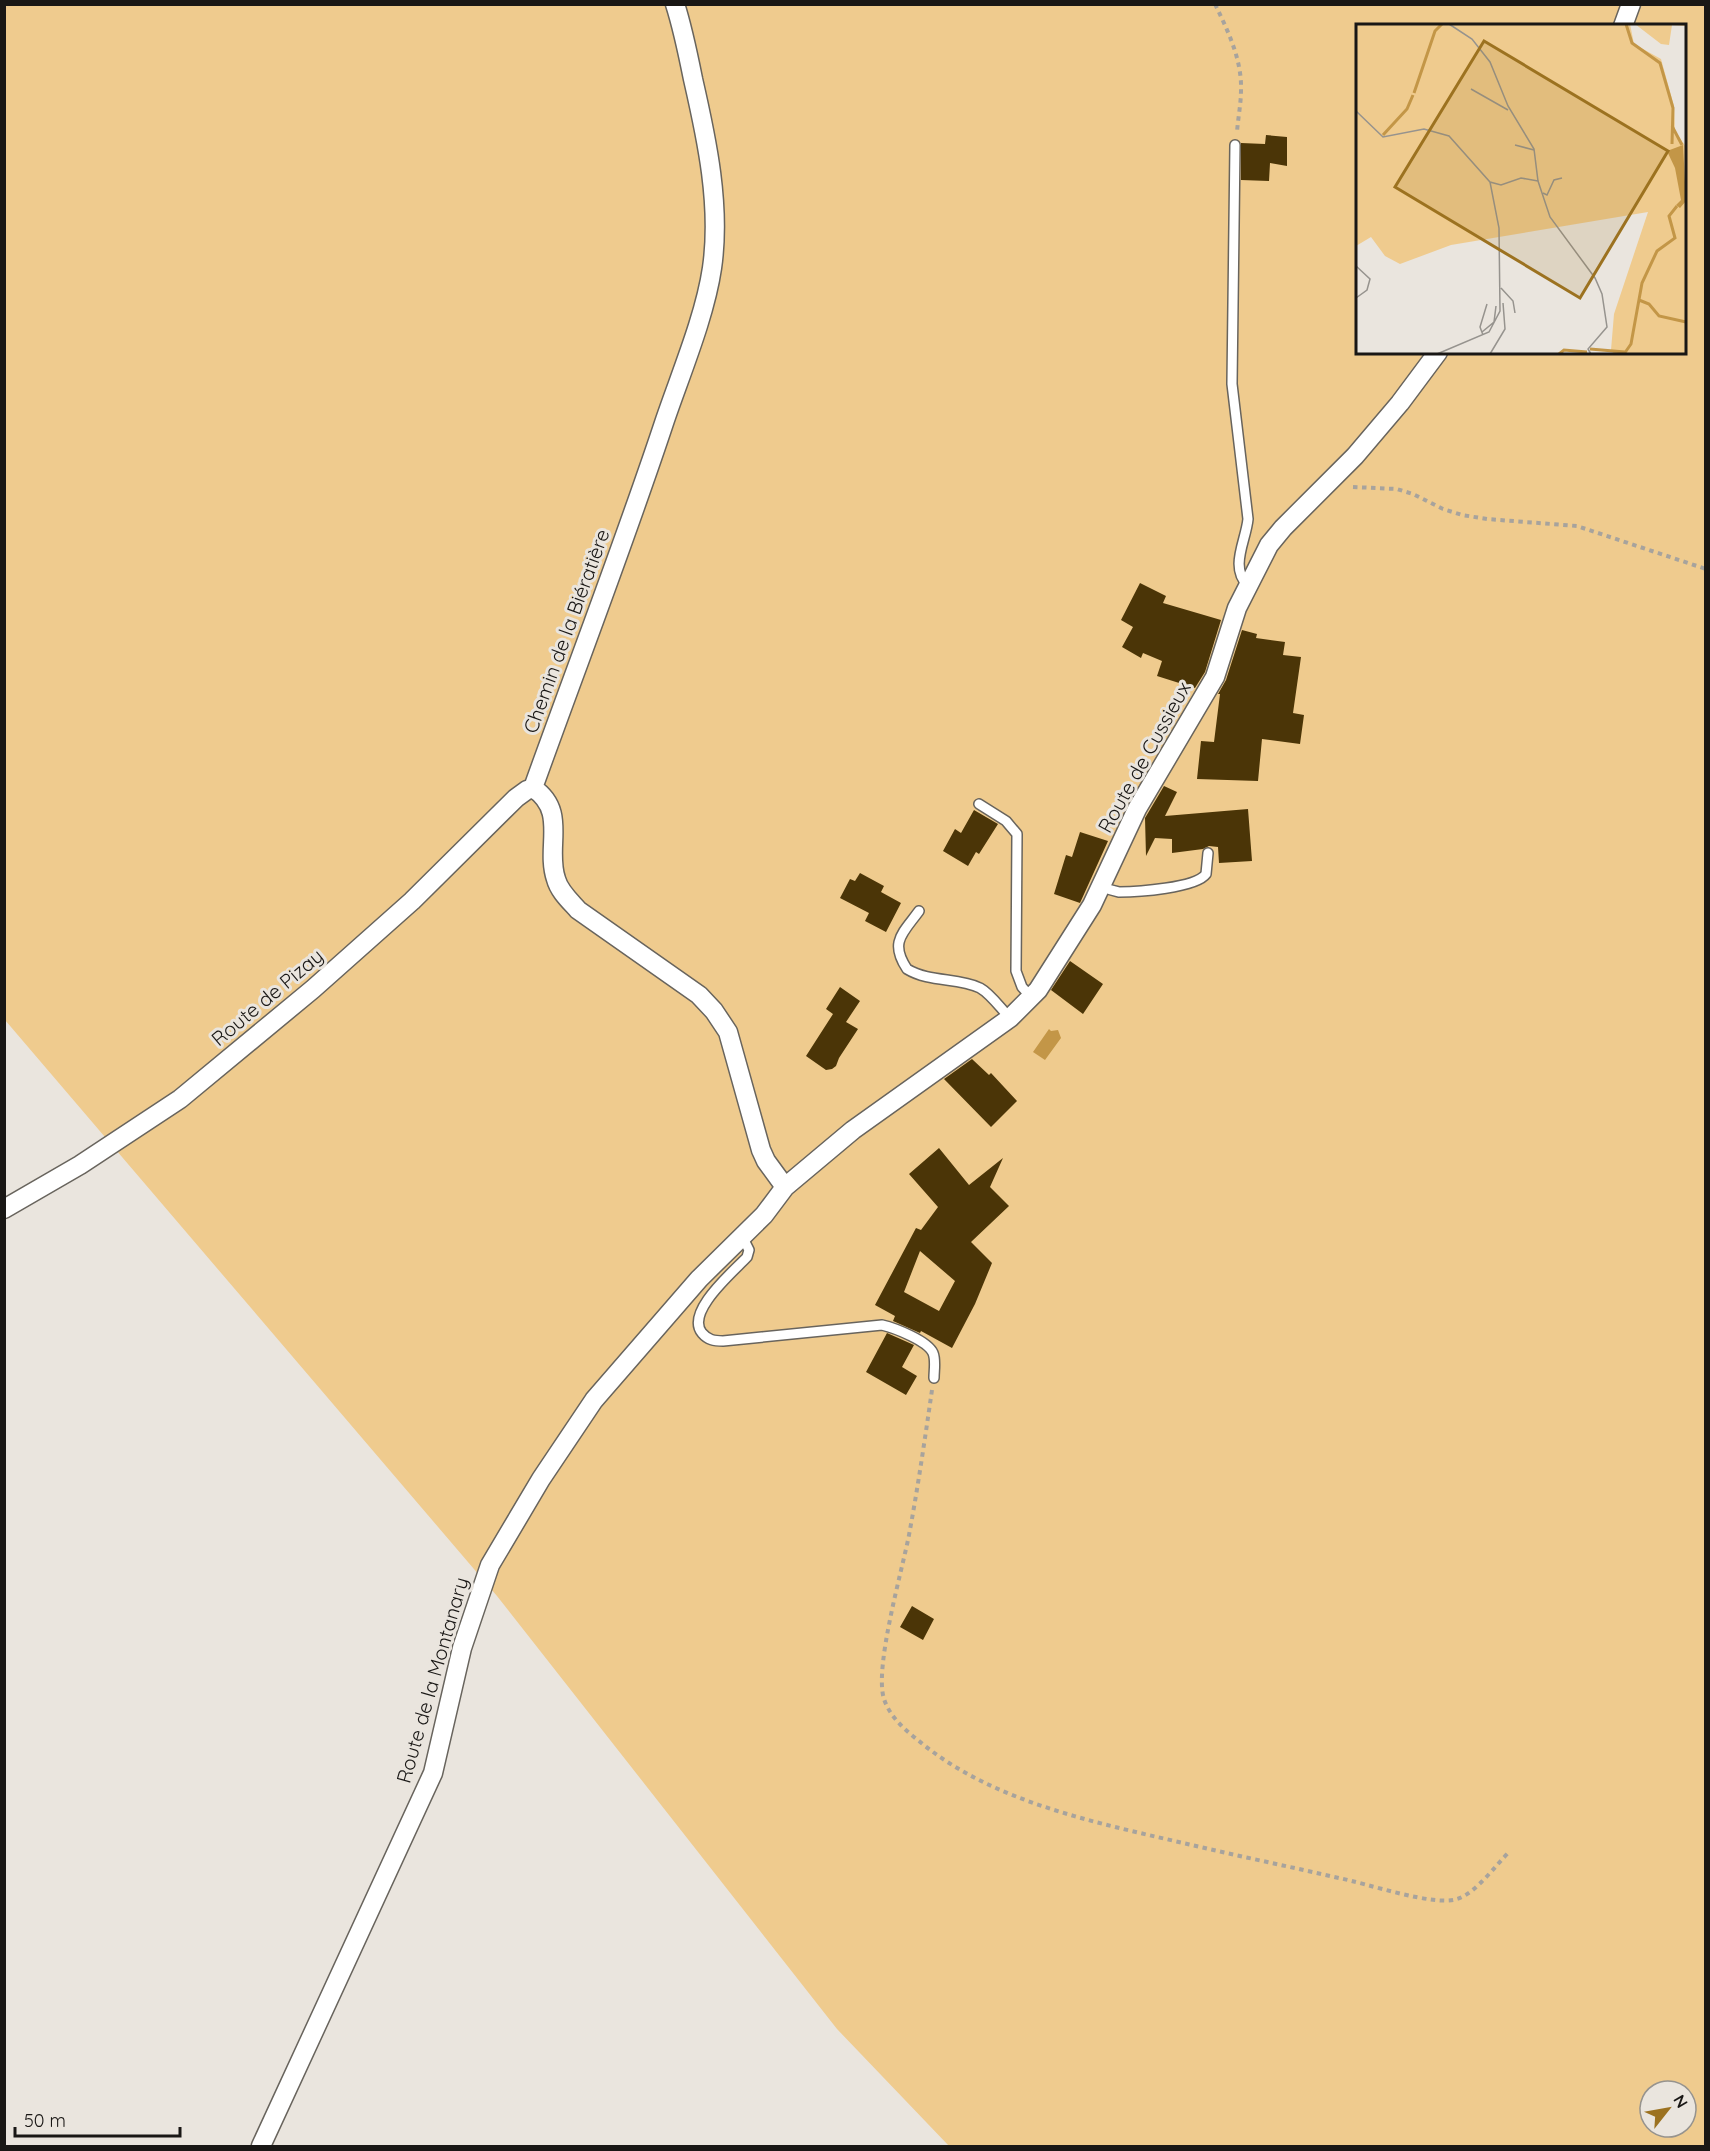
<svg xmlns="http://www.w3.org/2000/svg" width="1710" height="2151" viewBox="0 0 1710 2151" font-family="Quicksand,sans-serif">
  <rect width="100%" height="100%" fill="#eae5de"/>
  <!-- green -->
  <path fill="#efcb8e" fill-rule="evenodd" d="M 4,5 L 1705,5 L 1705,2146 L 949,2146 L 837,2029 L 497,1596 L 5,1020 ZM 1358,26 L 1684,26 L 1684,352 L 1358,352 ZM 1650,2091 L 1686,2091 L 1686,2127 L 1650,2127 Z"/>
  <!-- water -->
  <path fill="#c39647" d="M 1049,1029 L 1051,1031 L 1058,1030 L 1061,1038 L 1045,1060 L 1033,1052 Z"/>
  <!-- building -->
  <path fill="#4b3507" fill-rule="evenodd" d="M 1266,135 L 1287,137 L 1287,166 L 1270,163 L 1269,181 L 1241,180 L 1241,143 L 1265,144 Z
    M 1140,583 L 1166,596 L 1163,603 L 1221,620 L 1205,672 L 1195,688 L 1157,676 L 1162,661 L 1143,653 L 1141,658 L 1122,647 L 1133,627 L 1121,620 Z
    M 1242,630 L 1257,634 L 1256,638 L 1285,642 L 1283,655 L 1301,657 L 1293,713 L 1304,715 L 1300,744 L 1262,739 L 1258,781 L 1197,779 L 1201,741 L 1214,742 L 1220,694 L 1218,694 L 1226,680 Z
    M 1164,786 L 1177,792 L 1165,816 L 1248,809 L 1252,861 L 1219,863 L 1218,847 L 1209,846 L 1203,849 L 1172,853 L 1172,839 L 1155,838 L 1146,856 L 1145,818 Z
    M 974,810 L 998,824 L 979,854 L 976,852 L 968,866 L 943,851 L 955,829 L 961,833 Z
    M 1080,832 L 1108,841 L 1080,903 L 1054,894 L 1066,855 L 1072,857 Z
    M 860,873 L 884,886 L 881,892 L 901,903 L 886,932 L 865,921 L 869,913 L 840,898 L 850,879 L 855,881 Z
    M 1070,961 L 1103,984 L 1083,1014 L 1051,990 Z
    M 840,987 L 860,1001 L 846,1022 L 858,1029 L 839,1058 L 836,1066 L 832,1069 L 826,1070 L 806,1056 L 833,1014 L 826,1009 Z
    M 972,1059 L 989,1075 L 991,1073 L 1017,1101 L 991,1127 L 944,1079 Z
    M 939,1148 L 969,1185 L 1003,1158 L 990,1187 L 1009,1206 L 971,1242 L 992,1263 L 975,1304 L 952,1348 L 921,1331 L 920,1333 L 893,1321 L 895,1316 L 875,1305 L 916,1228 L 921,1230 L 938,1207 L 909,1174 ZM 920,1251 L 955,1281 L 939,1311 L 904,1292 Z
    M 887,1333 L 914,1345 L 902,1367 L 917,1376 L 906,1395 L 866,1372 Z
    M 912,1606 L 934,1619 L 923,1640 L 900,1627 Z"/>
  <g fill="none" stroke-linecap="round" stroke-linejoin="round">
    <!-- service casing -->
    <g stroke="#68645d" stroke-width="12">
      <path id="service" d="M 1235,145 L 1232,384 L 1248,519 C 1246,541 1229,567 1248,586
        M 979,804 L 1006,821 L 1017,834 L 1016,971 L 1022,987 L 1031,997
        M 1101,886 C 1107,889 1113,891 1119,892 C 1137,892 1196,888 1206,874 L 1208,853
        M 919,911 C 903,933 889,942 907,969 C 930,983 958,977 980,988 C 991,994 1001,1009 1010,1018
        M 742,1236 L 749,1250 L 747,1257 C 733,1272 685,1312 702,1333 C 708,1340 714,1341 723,1341 L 882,1325 C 895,1328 928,1341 933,1353 C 936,1360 934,1370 934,1378"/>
    </g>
    <!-- minor casing -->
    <g stroke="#68645d" stroke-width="21">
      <path id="minor" d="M 1623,26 L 1631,4
        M 533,788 C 577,665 624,544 665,420 C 681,373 705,316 712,268 C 721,206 707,140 693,79 C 688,54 683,29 675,4
        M 533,788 C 568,811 545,847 556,879 C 559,891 570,901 578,910 L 699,995 L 714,1011 L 728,1032 L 761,1150 L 766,1161 L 785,1187
        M 4,1209 L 80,1165 L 180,1099 L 313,989 L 412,901 L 516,798 L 527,790 L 533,788
        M 261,2146 L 433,1773 L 462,1648 L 490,1565 L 541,1479 L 594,1400 L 699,1279 L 764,1215 L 785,1187 L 853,1130 L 1010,1018 L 1038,990 L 1092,905 L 1137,809 L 1215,677 L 1237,608 L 1269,545 L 1283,528 L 1355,456 L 1400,403 L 1438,352"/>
    </g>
    <!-- path -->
    <path stroke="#a7a39d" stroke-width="4" stroke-dasharray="4.5 4.5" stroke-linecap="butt" d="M 1215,4 C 1228,31 1242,60 1241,90 C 1241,104 1238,118 1237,132
      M 1353,487 L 1397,489 L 1413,494 L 1443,509 L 1462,515 L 1487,519 L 1577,526 L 1706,569
      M 932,1390 C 925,1438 918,1487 909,1535 C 902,1571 874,1668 884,1699 C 890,1717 905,1730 919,1741 C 994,1804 1103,1824 1196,1846 C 1243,1857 1291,1867 1339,1878 C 1365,1883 1435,1907 1457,1899 C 1475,1894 1496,1865 1509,1852"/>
    <!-- service -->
    <use href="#service" stroke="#fff" stroke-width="9"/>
    <!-- minor -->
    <use href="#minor" stroke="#fff" stroke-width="18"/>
  </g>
  <g text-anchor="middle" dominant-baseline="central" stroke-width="6" stroke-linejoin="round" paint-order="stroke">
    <!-- street labels -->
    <g font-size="20" fill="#191715" stroke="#eae5de">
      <text transform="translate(566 631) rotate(-70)">Chemin de la Biératière</text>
      <text transform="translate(1144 757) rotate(-61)">Route de Cussieux</text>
      <text transform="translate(267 997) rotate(-40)">Route de Pizay</text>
      <text transform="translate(432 1680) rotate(-74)">Route de la Montanary</text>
    </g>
  </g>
  <!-- overview -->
  <g transform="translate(1356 24)">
    <rect width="330" height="330" fill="#eae5de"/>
    <path d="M 0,0 L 274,0 L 278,20 L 305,35 L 318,82 L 319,107 L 330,123 L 330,330 L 258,330 L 255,326 L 258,290 L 292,188 L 95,221 L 44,240 L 29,232 L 15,213 L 0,222 ZM 279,0 L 330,0 L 330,2 L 316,1 L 313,21 L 305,20 Z" fill="#efcb8e"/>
    <path d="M 327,121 L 330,177 L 324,184 L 320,181 L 325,176 L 319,144 L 311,127 Z" fill="#c39647"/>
    <path fill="none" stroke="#c39647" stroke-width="3" d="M 270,0 L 276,19 L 304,39 L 317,84 L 316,120M 58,69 L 79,7 L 86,0M 316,102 L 326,121M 27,111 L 51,85 L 57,71M 283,276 L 293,280 L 303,292 L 330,298M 234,325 L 269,328M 203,330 L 208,326 L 231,328M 268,330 L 275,320 L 286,259 L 301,227 L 319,214 L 313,192 L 321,182"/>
    <path fill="none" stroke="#96938e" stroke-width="1.5" d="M 93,0 L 116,15 L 134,38 L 152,82 L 178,125 L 182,157 L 194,193 L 239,254 L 246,270 L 251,303 L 232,325 L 235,330M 115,65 L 152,86M 0,87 L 27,113 L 68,105 L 93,112 L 134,158 L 145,161 L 165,154 L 182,157M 159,121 L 178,126M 187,169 L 191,171 L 198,156 L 206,154M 0,242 L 14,255 L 11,266 L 0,274M 145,264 L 157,277 L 159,289M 126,308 L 138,298 L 140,282M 127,311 L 124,303 L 131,280M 81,330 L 133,308 L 144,287 L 143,204 L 134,158M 134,330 L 149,305 L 147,279"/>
    <path fill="#9c7220" fill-opacity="0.15" stroke="#9c7220" stroke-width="3" d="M 128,17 L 312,127 L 224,274 L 39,163 Z"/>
    <rect width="330" height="330" fill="none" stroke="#191715" stroke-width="3"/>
  </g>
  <!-- border -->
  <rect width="1710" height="2151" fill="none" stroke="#191715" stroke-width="12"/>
  <!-- north arrow -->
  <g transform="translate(1668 2109) rotate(59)"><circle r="28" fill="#eae5de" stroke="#96938e" stroke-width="1.5"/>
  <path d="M0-4.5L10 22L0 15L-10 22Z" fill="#9c7220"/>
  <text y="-9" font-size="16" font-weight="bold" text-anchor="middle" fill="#191715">N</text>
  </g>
  <!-- scale -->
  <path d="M15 2127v9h165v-9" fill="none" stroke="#191715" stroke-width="3"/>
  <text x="24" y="2127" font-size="18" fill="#191715" stroke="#eae5de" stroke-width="4.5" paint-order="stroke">50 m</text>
</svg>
